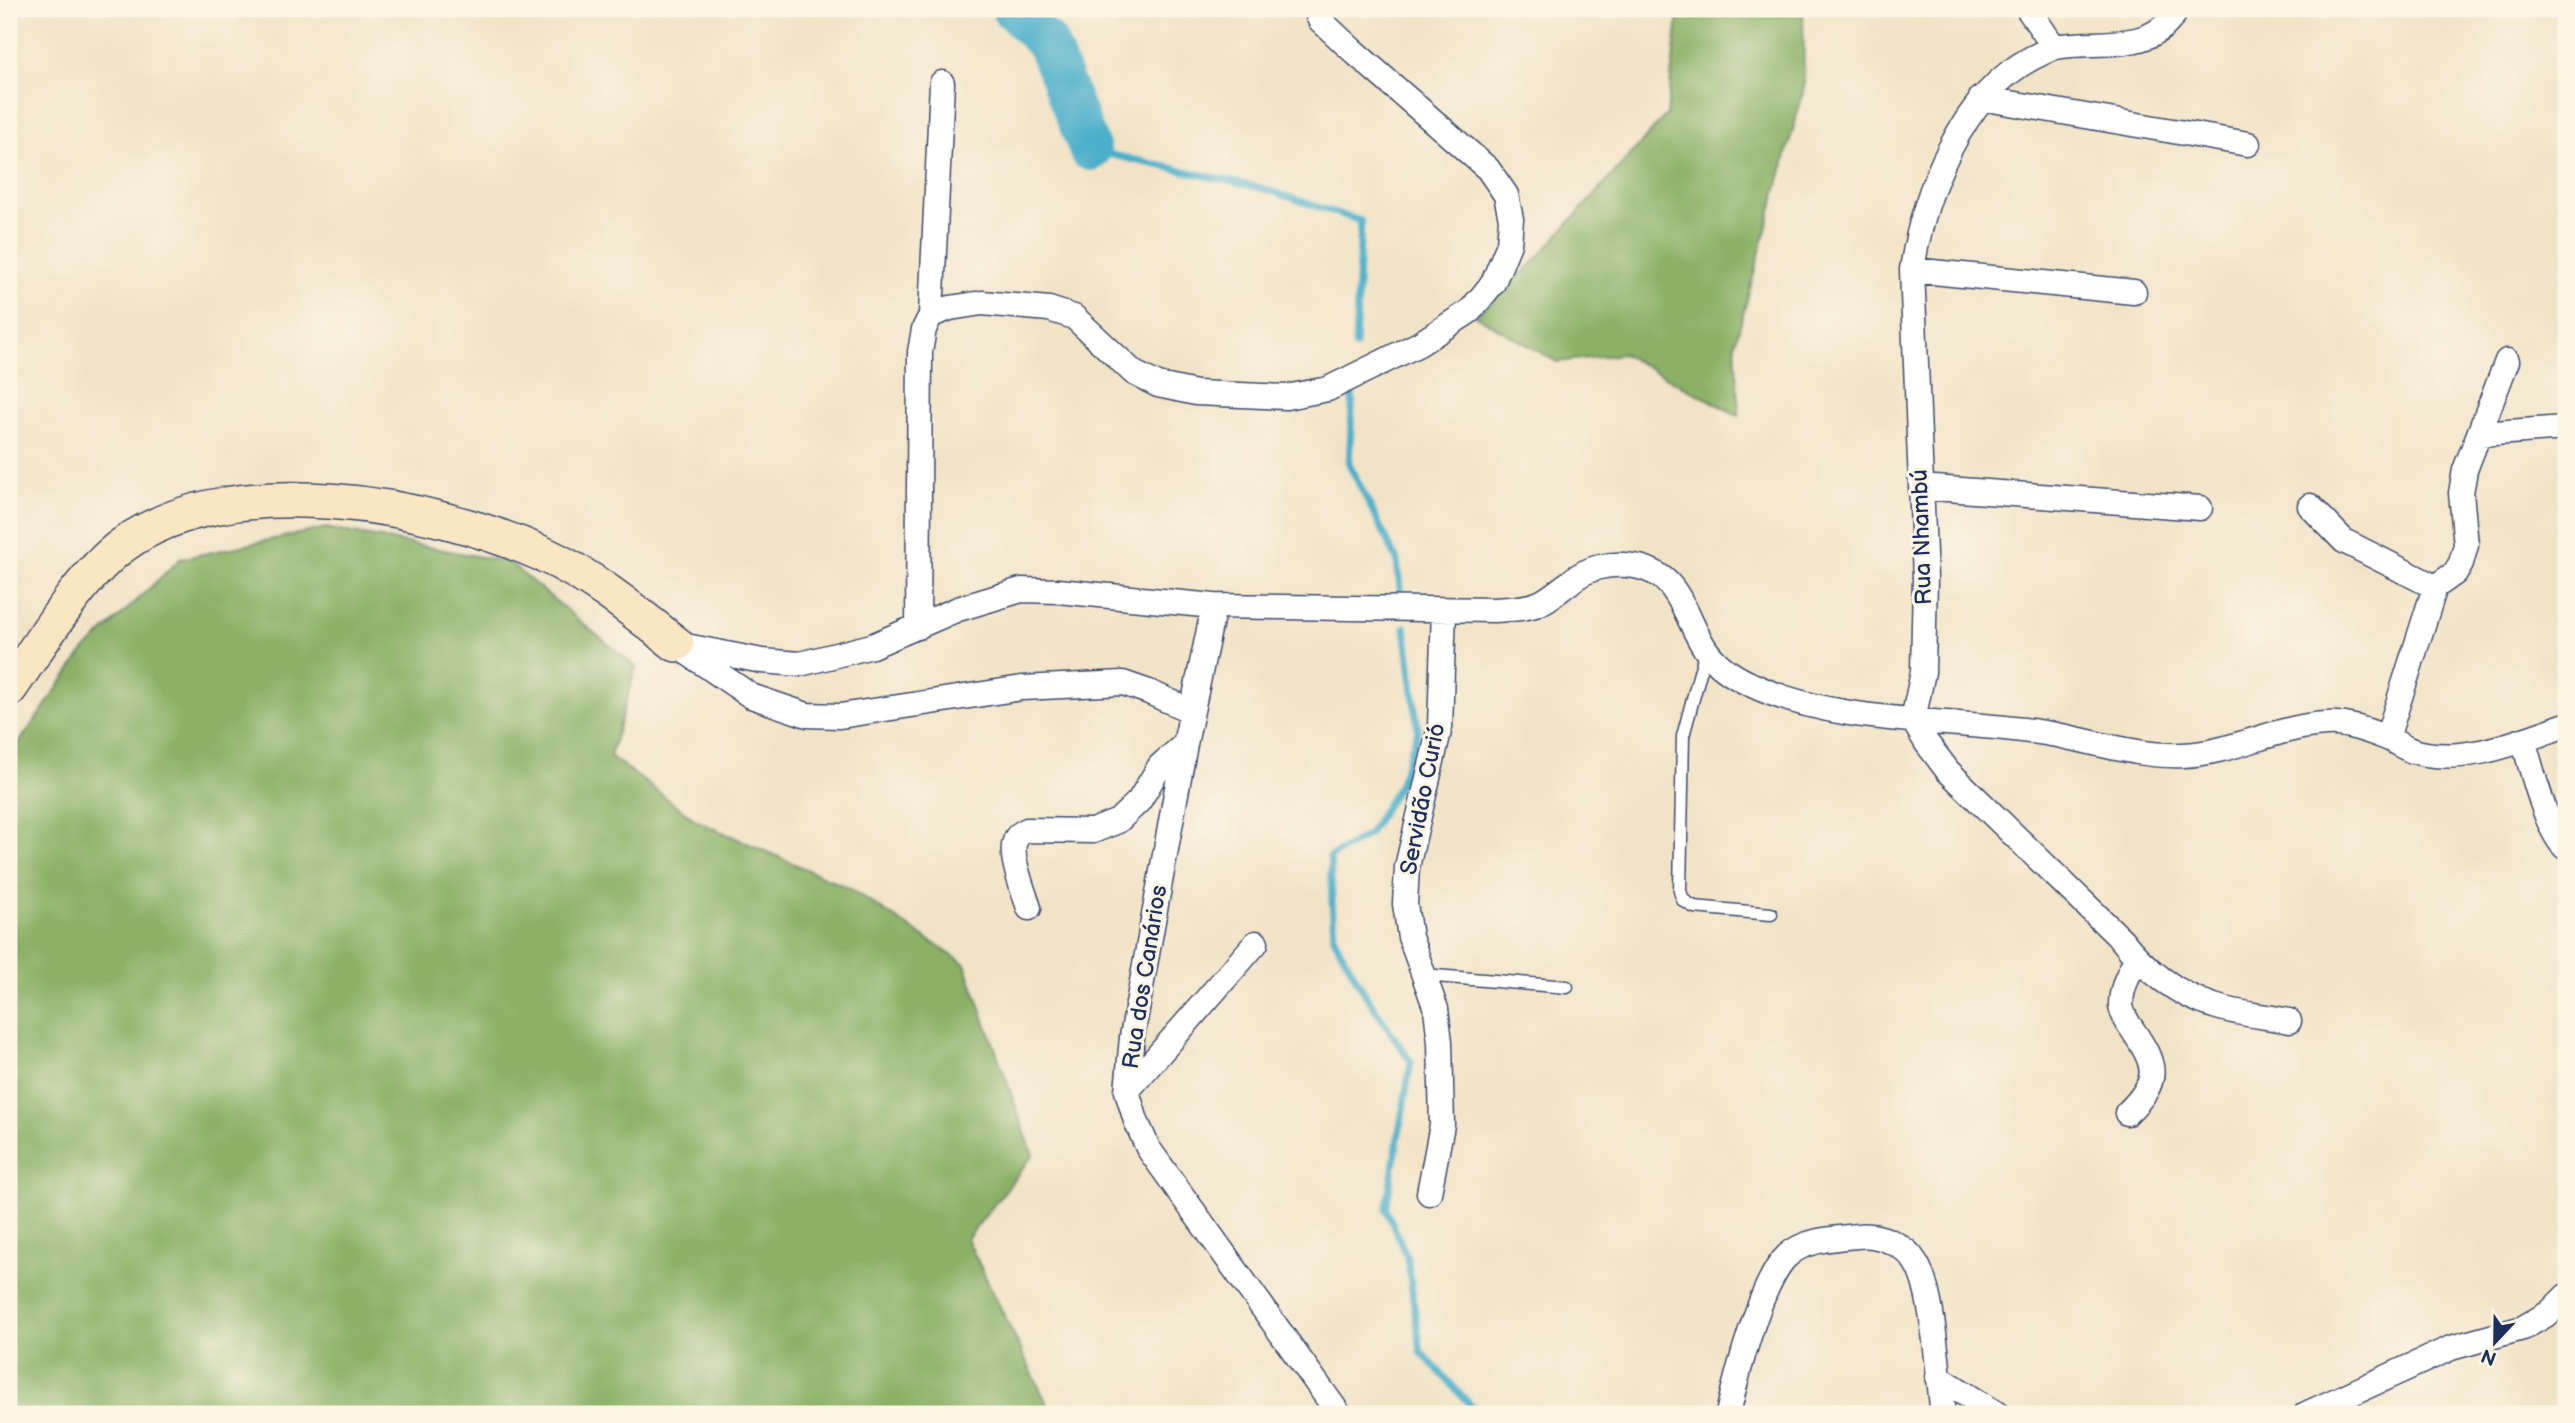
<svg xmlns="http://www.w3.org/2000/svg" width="2575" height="1423" viewBox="0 0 2575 1423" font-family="'Balsamiq Sans',sans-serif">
  <rect width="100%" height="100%" fill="#fcf5e5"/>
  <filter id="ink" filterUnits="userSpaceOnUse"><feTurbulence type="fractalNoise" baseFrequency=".0143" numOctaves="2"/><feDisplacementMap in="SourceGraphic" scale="14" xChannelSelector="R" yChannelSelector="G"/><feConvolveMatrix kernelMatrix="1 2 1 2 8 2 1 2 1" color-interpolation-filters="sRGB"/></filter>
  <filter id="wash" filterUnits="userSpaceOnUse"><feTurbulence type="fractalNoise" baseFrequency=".00686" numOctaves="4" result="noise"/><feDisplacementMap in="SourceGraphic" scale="28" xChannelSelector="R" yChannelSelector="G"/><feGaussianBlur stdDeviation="1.57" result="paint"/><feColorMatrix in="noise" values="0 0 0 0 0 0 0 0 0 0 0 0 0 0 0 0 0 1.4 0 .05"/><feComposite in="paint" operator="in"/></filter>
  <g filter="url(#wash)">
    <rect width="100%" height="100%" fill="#f1e3c6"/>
    <!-- forest -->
    <path fill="#8ab166" stroke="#527062" stroke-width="2" d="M 1679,9 L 1803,9 L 1804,88 L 1735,344 L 1739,416 L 1623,354 L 1557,362 L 1476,316 L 1533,263 L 1667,114 Z
      M 326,528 L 508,562 L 636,667 L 610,756 L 697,821 L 849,888 L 965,964 L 1033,1155 L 967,1239 L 1052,1414 L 9,1414 L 9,757 L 83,652 L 180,559 Z"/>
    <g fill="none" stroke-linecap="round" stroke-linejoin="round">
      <!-- stream -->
      <path stroke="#4cafcb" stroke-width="7" d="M 1090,150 L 1261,188 L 1361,221 L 1355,346
        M 1353,388 L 1349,464 L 1397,560 L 1400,589
        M 1405,627 L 1418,731 L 1400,783 L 1369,834 L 1330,857 L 1334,938 L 1365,994 L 1411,1062 L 1386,1209 L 1407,1257 L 1421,1352 L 1479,1414"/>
      <!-- river -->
      <path stroke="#4cafcb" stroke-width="42" d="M 1012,9 L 1047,43 L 1090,150"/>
    </g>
  </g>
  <g filter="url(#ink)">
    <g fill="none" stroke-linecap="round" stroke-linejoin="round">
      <!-- lane casing -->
      <g stroke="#3b4a6e" stroke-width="15">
        <path id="lane" d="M 1706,650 L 1683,736 L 1680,891 L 1683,900 L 1694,907 L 1771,914
          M 1424,975 L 1567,987"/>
      </g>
      <!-- street casing -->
      <g stroke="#3b4a6e" stroke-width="27">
        <path id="street" d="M 2028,9 L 2054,47
          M 2177,9 C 2154,55 2097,39 2056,47 C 2048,49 2039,55 2032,58 C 1961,95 1923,195 1912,270 L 1925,578 L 1923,672 L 1913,720 L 1926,742 L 1948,771 L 2122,940 C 2144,969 2178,995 2214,1006 C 2238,1014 2264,1016 2289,1021
          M 1981,98 L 2248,144
          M 1912,270 L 2134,292
          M 931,315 L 942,83
          M 2480,434 L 2566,428
          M 1921,487 L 2200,508
          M 2310,506 L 2344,541 L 2435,587 L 2387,738
          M 2435,587 L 2455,573 L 2461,563 L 2466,545 L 2461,493 L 2465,470 L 2507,361
          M 1214,606 L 1185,744 L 1132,1037 L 1127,1091 L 1136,1121 L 1148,1148 L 1339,1414
          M 918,627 L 920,352 L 924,329 L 931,315 L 950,308 L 982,303 L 1049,309 L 1074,317 L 1134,373 L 1158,385 L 1196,393 L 1286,397 L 1328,389 L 1419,344 L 1470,311 L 1493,283 L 1509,244 L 1511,219 L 1506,195 L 1488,169 L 1352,50 L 1320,20 L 1315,9
          M 676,644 L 762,661 L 800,664 L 872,646 L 958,609 L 1021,590 L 1058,591 L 1214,606 L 1495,610 C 1510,609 1526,609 1540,603 C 1552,597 1559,590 1569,583 C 1587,567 1611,562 1634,566 C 1681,573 1684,618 1706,650 C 1717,666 1734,677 1752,685 C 1839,726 1951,718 2045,733 C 2090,740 2136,757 2183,755 C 2232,753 2276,727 2325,724 C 2345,722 2369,731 2387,738 C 2396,742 2404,748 2413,751 C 2462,766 2520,741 2566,725
          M 682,649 L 751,696 L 807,715 L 840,716 L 1022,688 L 1123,683 L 1149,692 L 1191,711
          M 2523,740 C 2531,765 2547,834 2566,848
          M 1029,908 C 1024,892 1009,856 1015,841 C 1017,835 1021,833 1027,830 L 1093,831 L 1118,821 L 1139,801 L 1160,766 L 1185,744
          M 1127,1091 L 1256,943
          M 2127,1113 C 2161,1080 2157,1066 2132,1029 C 2127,1022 2122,1013 2121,1005 C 2121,988 2129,973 2136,959
          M 1429,1193 L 1442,1125 L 1440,1042 L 1436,1009 L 1410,937 L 1405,904 L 1407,867 L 1440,727 L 1444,610
          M 1938,1377 L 1997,1414
          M 1728,1414 C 1736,1378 1761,1280 1787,1256 C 1803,1240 1835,1238 1857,1236 C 1878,1233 1905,1244 1916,1263 C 1934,1292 1938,1377 1943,1414
          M 2306,1414 L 2451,1348 L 2523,1328 L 2549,1313 L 2566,1296"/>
      </g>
      <!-- secondary casing -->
      <g stroke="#3b4a6e" stroke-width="38">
        <path id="secondary" d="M 9,689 C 39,646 81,575 123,545 C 231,466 432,504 545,555 C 593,577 635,612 676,644"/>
      </g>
      <!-- lane -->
      <use href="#lane" stroke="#fff" stroke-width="12"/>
      <!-- street -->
      <use href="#street" stroke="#fff" stroke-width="24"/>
      <!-- secondary -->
      <use href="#secondary" stroke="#fbe6c4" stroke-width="35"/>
    </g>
  </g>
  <g text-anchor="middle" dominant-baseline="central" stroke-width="6" stroke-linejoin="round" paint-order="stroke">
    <!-- street labels -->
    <g font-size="23" fill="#1b2f5e" stroke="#fcf5e5">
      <text transform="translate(1922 537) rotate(-92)">Rua Nhambú</text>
      <text transform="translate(1423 799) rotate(-79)">Servidão Curió</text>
      <text transform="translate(1145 977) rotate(-81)">Rua dos Canários</text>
    </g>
  </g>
  <!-- margin -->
  <rect width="2575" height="1423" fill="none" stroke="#fcf5e5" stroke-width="35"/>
  <!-- north arrow -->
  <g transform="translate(2495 1342) rotate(202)" stroke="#fcf5e5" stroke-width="5" paint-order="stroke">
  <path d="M0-5L12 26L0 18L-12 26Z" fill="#1b2f5e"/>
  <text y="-10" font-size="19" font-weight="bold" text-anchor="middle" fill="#1b2f5e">N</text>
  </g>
</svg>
